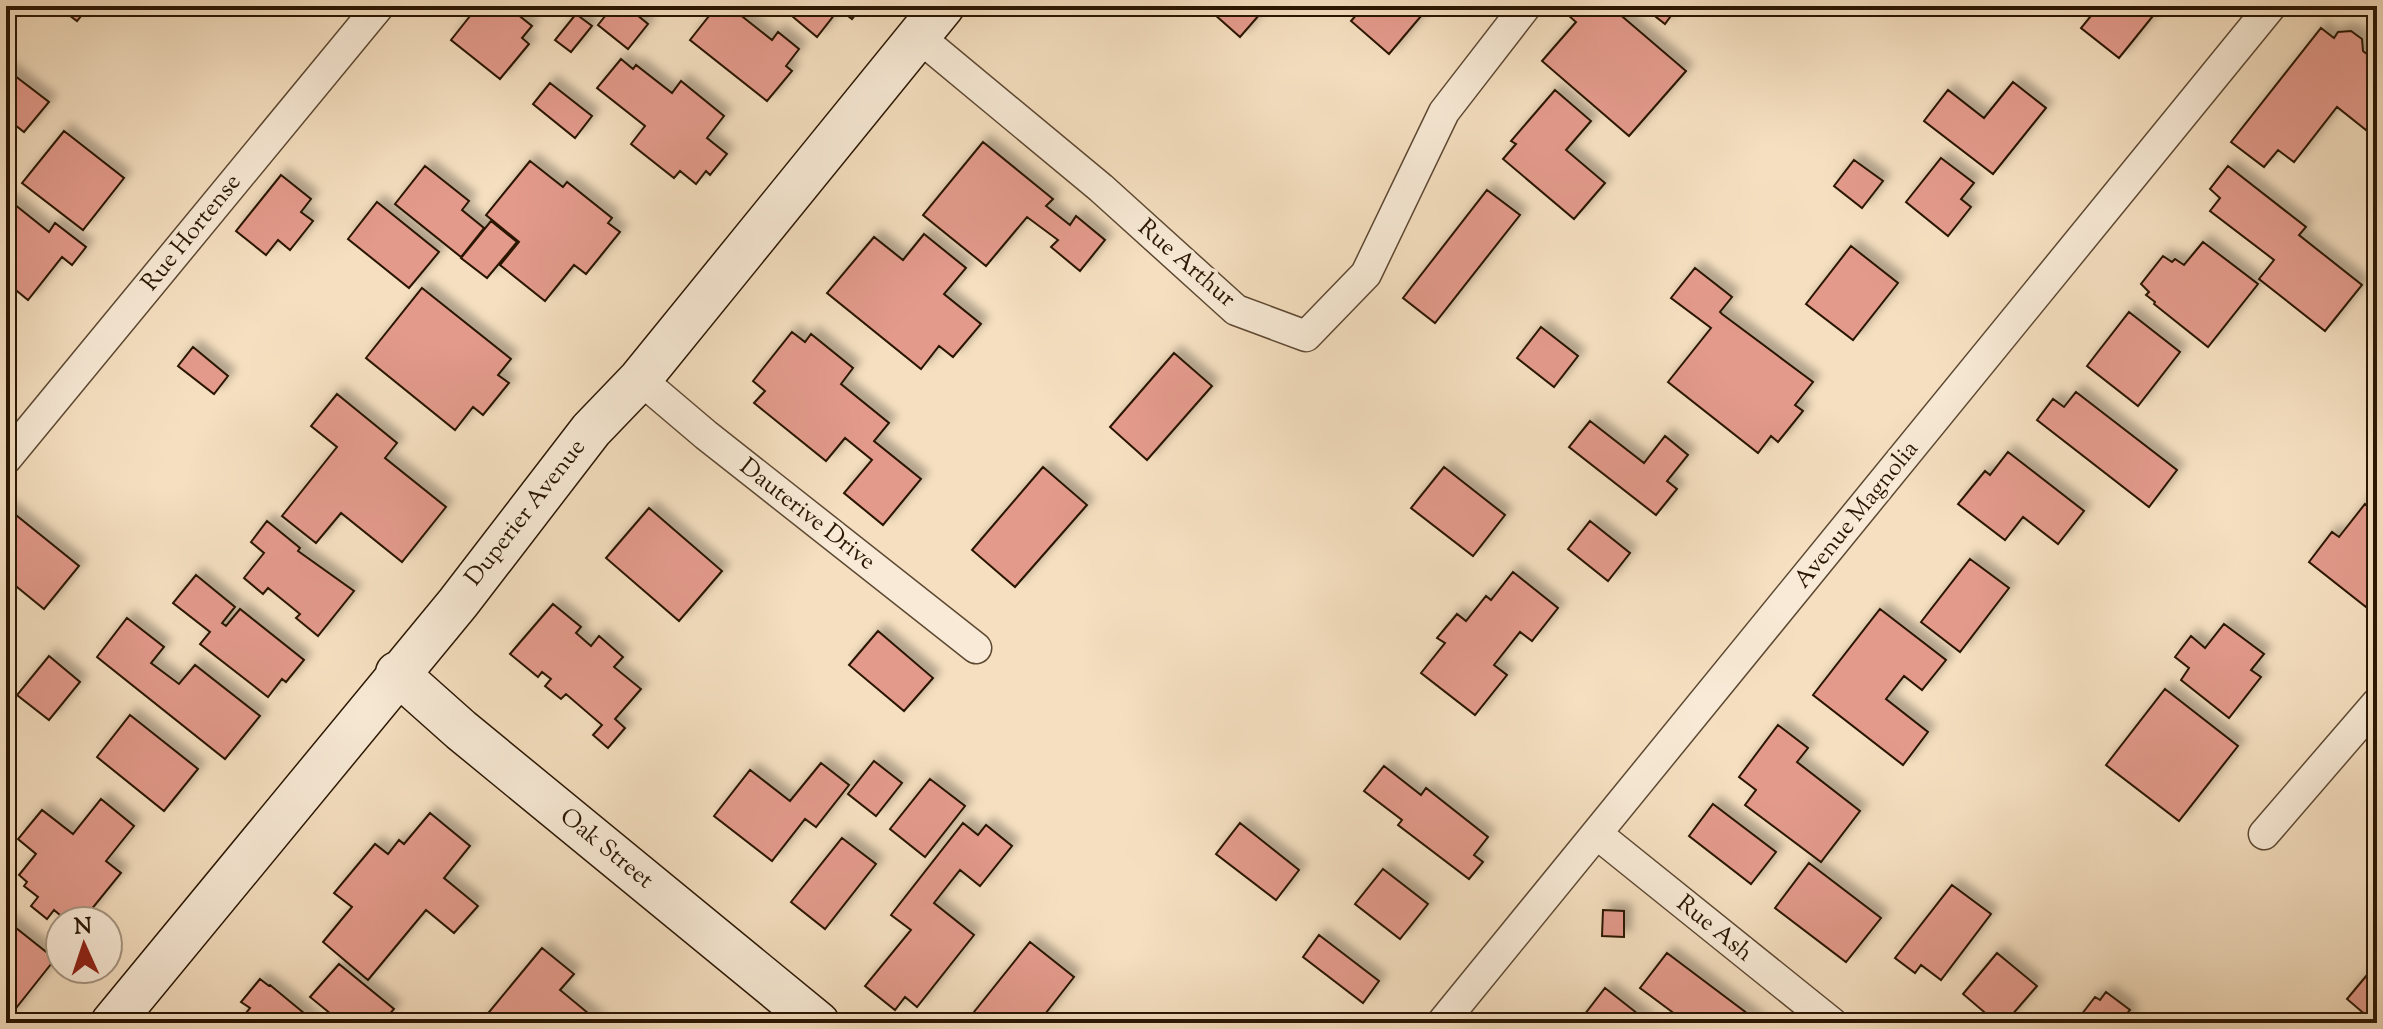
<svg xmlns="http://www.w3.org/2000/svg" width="2383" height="1029" viewBox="0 0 2383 1029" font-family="'Sorts Mill Goudy',serif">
  <defs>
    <filter id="shadow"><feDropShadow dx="7" dy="-7" stdDeviation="4" flood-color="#0004"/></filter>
  </defs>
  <rect width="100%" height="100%" fill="#f5dfc0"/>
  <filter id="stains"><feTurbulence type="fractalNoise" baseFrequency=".0025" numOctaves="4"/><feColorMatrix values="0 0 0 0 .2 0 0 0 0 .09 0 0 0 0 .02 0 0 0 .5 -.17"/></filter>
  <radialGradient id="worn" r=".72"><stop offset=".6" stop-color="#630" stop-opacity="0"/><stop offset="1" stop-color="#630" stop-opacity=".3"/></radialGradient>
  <!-- building -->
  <path fill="#e39a8b" stroke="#2a1602" stroke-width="2" filter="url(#shadow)" d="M 57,6 L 89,6 L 77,21 Z
    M 478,6 L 490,14 L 496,6 L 507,6 L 532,26 L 522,38 L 529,44 L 500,79 L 451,40 Z
    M 613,6 L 626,6 L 648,24 L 628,49 L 598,25 Z
    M 717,6 L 729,6 L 772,40 L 778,32 L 799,49 L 786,66 L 792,71 L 767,101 L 690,40 Z
    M 780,6 L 862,6 L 852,19 L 839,9 L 817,37 Z
    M 1205,6 L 1267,6 L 1240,37 Z
    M 1364,6 L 1424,6 L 1427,9 L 1389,54 L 1351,21 Z
    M 1564,6 L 1610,6 L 1686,71 L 1629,136 L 1542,61 L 1576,22 L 1561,9 Z
    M 1642,6 L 1678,6 L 1665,24 Z
    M 2099,6 L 2161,6 L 2119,58 L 2081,28 Z
    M 576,14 L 592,26 L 571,52 L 555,40 Z
    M 2321,28 L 2334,38 L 2338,32 L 2351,31 L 2362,39 L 2363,51 L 2377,62 L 2377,115 L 2366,130 L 2337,107 L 2294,162 L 2278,150 L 2264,167 L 2231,142 Z
    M 621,59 L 633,69 L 636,65 L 672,93 L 681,81 L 724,116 L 707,138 L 727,154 L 710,175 L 706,171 L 696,184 L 680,171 L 674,178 L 631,144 L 645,126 L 597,88 Z
    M 6,69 L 49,102 L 24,132 L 11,122 L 6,128 Z
    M 2013,82 L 2046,108 L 1993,174 L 1924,121 L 1948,90 L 1984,118 Z
    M 550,83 L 592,116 L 575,138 L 533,104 Z
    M 1555,90 L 1591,121 L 1566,150 L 1605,183 L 1574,219 L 1503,159 L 1516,144 L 1511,141 Z
    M 64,131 L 124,178 L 83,230 L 22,183 Z
    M 983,142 L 1053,199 L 1046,206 L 1070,225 L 1076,216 L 1105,240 L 1080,271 L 1051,247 L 1058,240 L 1027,217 L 986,266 L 923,215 Z
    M 1941,158 L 1974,183 L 1961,199 L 1971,207 L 1948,236 L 1906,202 Z
    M 1854,160 L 1883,181 L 1862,208 L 1834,186 Z
    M 530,161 L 563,187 L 567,182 L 612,218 L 608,223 L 620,232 L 586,274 L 574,265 L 545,301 L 500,265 L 519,242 L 486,215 Z
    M 425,166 L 469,201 L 462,210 L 484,228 L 461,257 L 395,204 Z
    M 2228,166 L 2306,227 L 2299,235 L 2362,285 L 2325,331 L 2259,279 L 2274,260 L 2210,211 L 2220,198 L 2210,189 Z
    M 281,175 L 311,199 L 301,212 L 313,221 L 290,250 L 278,240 L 266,255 L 236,231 Z
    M 1487,190 L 1520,215 L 1435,323 L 1403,298 Z
    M 9,200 L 49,232 L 55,223 L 86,247 L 72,265 L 62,257 L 28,300 L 6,282 L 6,204 Z
    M 377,202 L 439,252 L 409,288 L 348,239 Z
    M 491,221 L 517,242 L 487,278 L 461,258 Z
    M 924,234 L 966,268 L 944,294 L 981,324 L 953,357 L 939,346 L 921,369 L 827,293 L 874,237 L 903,260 Z
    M 2203,242 L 2258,284 L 2208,347 L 2154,304 L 2155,302 L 2146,295 L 2149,292 L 2141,284 L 2163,256 L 2172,262 L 2175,259 L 2184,265 Z
    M 1851,246 L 1898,283 L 1853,340 L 1806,304 Z
    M 1695,268 L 1732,297 L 1720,312 L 1722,314 L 1813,382 L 1795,405 L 1803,411 L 1778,442 L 1771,436 L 1758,453 L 1668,382 L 1711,328 L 1671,298 Z
    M 422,288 L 511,359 L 498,375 L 509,383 L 483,415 L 473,407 L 455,430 L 366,358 Z
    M 2129,312 L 2180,352 L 2138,406 L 2087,366 Z
    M 1541,327 L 1578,356 L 1554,387 L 1517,358 Z
    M 792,332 L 805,342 L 811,334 L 853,368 L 841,384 L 889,423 L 874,441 L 921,479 L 883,525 L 844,493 L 872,460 L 845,438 L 826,461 L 754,403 L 765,391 L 753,381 Z
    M 193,347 L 228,376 L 214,394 L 178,366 Z
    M 1174,353 L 1212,386 L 1147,460 L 1110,427 Z
    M 2076,392 L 2177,470 L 2149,507 L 2037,420 L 2053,399 L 2064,407 Z
    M 337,394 L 397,443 L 385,458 L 446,507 L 402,562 L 341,513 L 316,543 L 282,516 L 337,447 L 311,426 Z
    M 1590,421 L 1644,463 L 1665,436 L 1688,455 L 1667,481 L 1677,489 L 1656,515 L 1569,447 Z
    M 2008,452 L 2084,511 L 2058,544 L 2023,517 L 2005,540 L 1958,504 L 1985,471 L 1990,475 Z
    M 1043,467 L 1087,505 L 1015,587 L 972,550 Z
    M 1444,467 L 1505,515 L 1473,556 L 1411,508 Z
    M 2365,504 L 2377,513 L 2377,545 L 2372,552 L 2377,556 L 2377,592 L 2366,607 L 2309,562 L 2332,532 L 2339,537 Z
    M 6,507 L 79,566 L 44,609 L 6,578 Z
    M 649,508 L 722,571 L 679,621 L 606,558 Z
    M 267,521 L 300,548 L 298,551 L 354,591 L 318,636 L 296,618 L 300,614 L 268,588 L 263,594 L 244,578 L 264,553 L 251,542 Z
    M 1590,521 L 1630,553 L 1608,581 L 1568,549 Z
    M 1970,559 L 2009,588 L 1960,652 L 1921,622 Z
    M 1513,572 L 1558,608 L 1532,641 L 1520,632 L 1494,665 L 1507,675 L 1475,715 L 1421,673 L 1445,643 L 1437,638 L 1457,614 L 1466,621 L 1486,596 L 1491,600 Z
    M 196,575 L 235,607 L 222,623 L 226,626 L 240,609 L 304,660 L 286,682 L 282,679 L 268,697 L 200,644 L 210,632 L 173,603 Z
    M 553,604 L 581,627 L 576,633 L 591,646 L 599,636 L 623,657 L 614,667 L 641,689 L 615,719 L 625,728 L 608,748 L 593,735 L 602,725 L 566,694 L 561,699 L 545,686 L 551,679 L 542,672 L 538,677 L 510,654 Z
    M 1880,609 L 1946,660 L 1922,690 L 1904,676 L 1886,699 L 1928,732 L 1903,765 L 1813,695 Z
    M 127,618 L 164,647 L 151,663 L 179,684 L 195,665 L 260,716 L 225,759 L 97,657 Z
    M 2224,624 L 2264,654 L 2251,670 L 2261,677 L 2229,718 L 2181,680 L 2189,668 L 2175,657 L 2191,636 L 2205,648 Z
    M 878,631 L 933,678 L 904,711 L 849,665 Z
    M 49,656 L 80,682 L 49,720 L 17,695 Z
    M 2165,689 L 2238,746 L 2179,821 L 2106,765 Z
    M 130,715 L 198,769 L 164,811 L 97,757 Z
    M 1778,725 L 1808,748 L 1797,762 L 1860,811 L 1821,862 L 1745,805 L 1756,790 L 1739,777 Z
    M 874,761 L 902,783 L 876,816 L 848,794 Z
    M 821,763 L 849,785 L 816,827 L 805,819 L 772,861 L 714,816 L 750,770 L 790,801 Z
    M 1384,766 L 1421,795 L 1426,788 L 1488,837 L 1474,855 L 1483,862 L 1469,879 L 1398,825 L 1402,820 L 1364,791 Z
    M 930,779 L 965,806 L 925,857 L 890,829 Z
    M 101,799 L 134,826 L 106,861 L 121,873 L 82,921 L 76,921 L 72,917 L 67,921 L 54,910 L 47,919 L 31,906 L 38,897 L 24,886 L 27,882 L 19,875 L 36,854 L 18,839 L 42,810 L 73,834 Z
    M 1713,804 L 1776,852 L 1751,884 L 1689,836 Z
    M 430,813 L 470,846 L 444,878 L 478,906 L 454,933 L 426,910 L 368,980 L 323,942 L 352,907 L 334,893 L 375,844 L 388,854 L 399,840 L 404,844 Z
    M 963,823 L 978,835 L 986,825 L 1012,846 L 980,886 L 960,870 L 934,903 L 974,935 L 917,1007 L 905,997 L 895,1010 L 865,986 L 911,930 L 891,915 Z
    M 1240,823 L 1299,870 L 1276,900 L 1216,854 Z
    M 842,838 L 876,864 L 825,929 L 791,902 Z
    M 1809,863 L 1881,918 L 1846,962 L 1775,908 Z
    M 1383,869 L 1428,904 L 1400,939 L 1355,904 Z
    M 1952,885 L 1991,914 L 1941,980 L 1921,965 L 1915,973 L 1895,958 Z
    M 1603,910 L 1624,911 L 1624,937 L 1602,936 Z
    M 6,920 L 55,959 L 9,1017 L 6,1015 Z
    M 1319,935 L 1379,981 L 1363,1003 L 1303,957 Z
    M 1030,942 L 1074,977 L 1038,1023 L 966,1022 Z
    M 542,948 L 574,974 L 560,990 L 600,1023 L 480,1023 Z
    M 1667,953 L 1760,1023 L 1687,1023 L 1640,988 Z
    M 1997,953 L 2037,986 L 2005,1023 L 1997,1023 L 1963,994 Z
    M 2377,963 L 2377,1023 L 2375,1023 L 2347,999 Z
    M 339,964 L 394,1009 L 382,1023 L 342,1023 L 310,997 Z
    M 260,979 L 269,986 L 270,985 L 316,1023 L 238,1023 L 250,1008 L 241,1002 Z
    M 1605,988 L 1647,1021 L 1645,1023 L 1578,1023 Z
    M 2106,992 L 2130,1010 L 2125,1016 L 2135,1023 L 2075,1023 L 2095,997 L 2100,1000 Z"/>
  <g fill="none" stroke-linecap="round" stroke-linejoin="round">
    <!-- minor casing -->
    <g stroke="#5d4832" stroke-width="33">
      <path id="minor" d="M 919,37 L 1101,188 L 1236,310 L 1306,336 L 1366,274 L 1444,112 L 1526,6
        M 640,379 L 706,435 L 976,648
        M 6,459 L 379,6
        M 1597,834 L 1832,1023
        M 2264,834 L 2377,703
        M 1442,1023 L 2271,6"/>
    </g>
    <!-- secondary casing -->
    <g stroke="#2a1602" stroke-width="45">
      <path id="secondary" d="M 397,673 L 461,730 L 818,1023
        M 112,1023 L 458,603 L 591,430 L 640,379 L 943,6"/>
    </g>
    <!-- minor -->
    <use href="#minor" stroke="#f8ead6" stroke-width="30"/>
    <!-- secondary -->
    <use href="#secondary" stroke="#f8ead6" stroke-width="42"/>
  </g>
  <g text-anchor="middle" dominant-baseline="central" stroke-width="7" stroke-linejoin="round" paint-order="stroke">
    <!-- street labels -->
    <g font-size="24" fill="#2a1602" stroke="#f8ead6">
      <text transform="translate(192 233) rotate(-51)">Rue Hortense</text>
      <text transform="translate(1186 264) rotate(41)">Rue Arthur</text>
      <text transform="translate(526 513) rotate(-52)">Duperier Avenue</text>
      <text transform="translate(807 515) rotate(38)">Dauterive Drive</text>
      <text transform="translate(1857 515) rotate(-51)">Avenue Magnolia</text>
      <text transform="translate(606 849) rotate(39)">Oak Street</text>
      <text transform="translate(1714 929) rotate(39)">Rue Ash</text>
    </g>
  </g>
  <!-- margin -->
  <rect width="2383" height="1029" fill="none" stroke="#f5dfc0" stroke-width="32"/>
  <rect x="8" y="8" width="2367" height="1013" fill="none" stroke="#2a1602" stroke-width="4"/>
  <rect x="16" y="16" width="2351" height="997" fill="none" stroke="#2a1602" stroke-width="2"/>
  <!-- north arrow -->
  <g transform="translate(84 945) rotate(357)"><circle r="38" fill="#f8ead6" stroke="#a69581" stroke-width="2"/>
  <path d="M0-6L14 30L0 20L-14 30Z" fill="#8f2418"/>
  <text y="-12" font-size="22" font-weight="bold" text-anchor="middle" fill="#2a1602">N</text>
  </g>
  <rect width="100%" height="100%" filter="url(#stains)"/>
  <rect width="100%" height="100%" fill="url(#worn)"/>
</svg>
